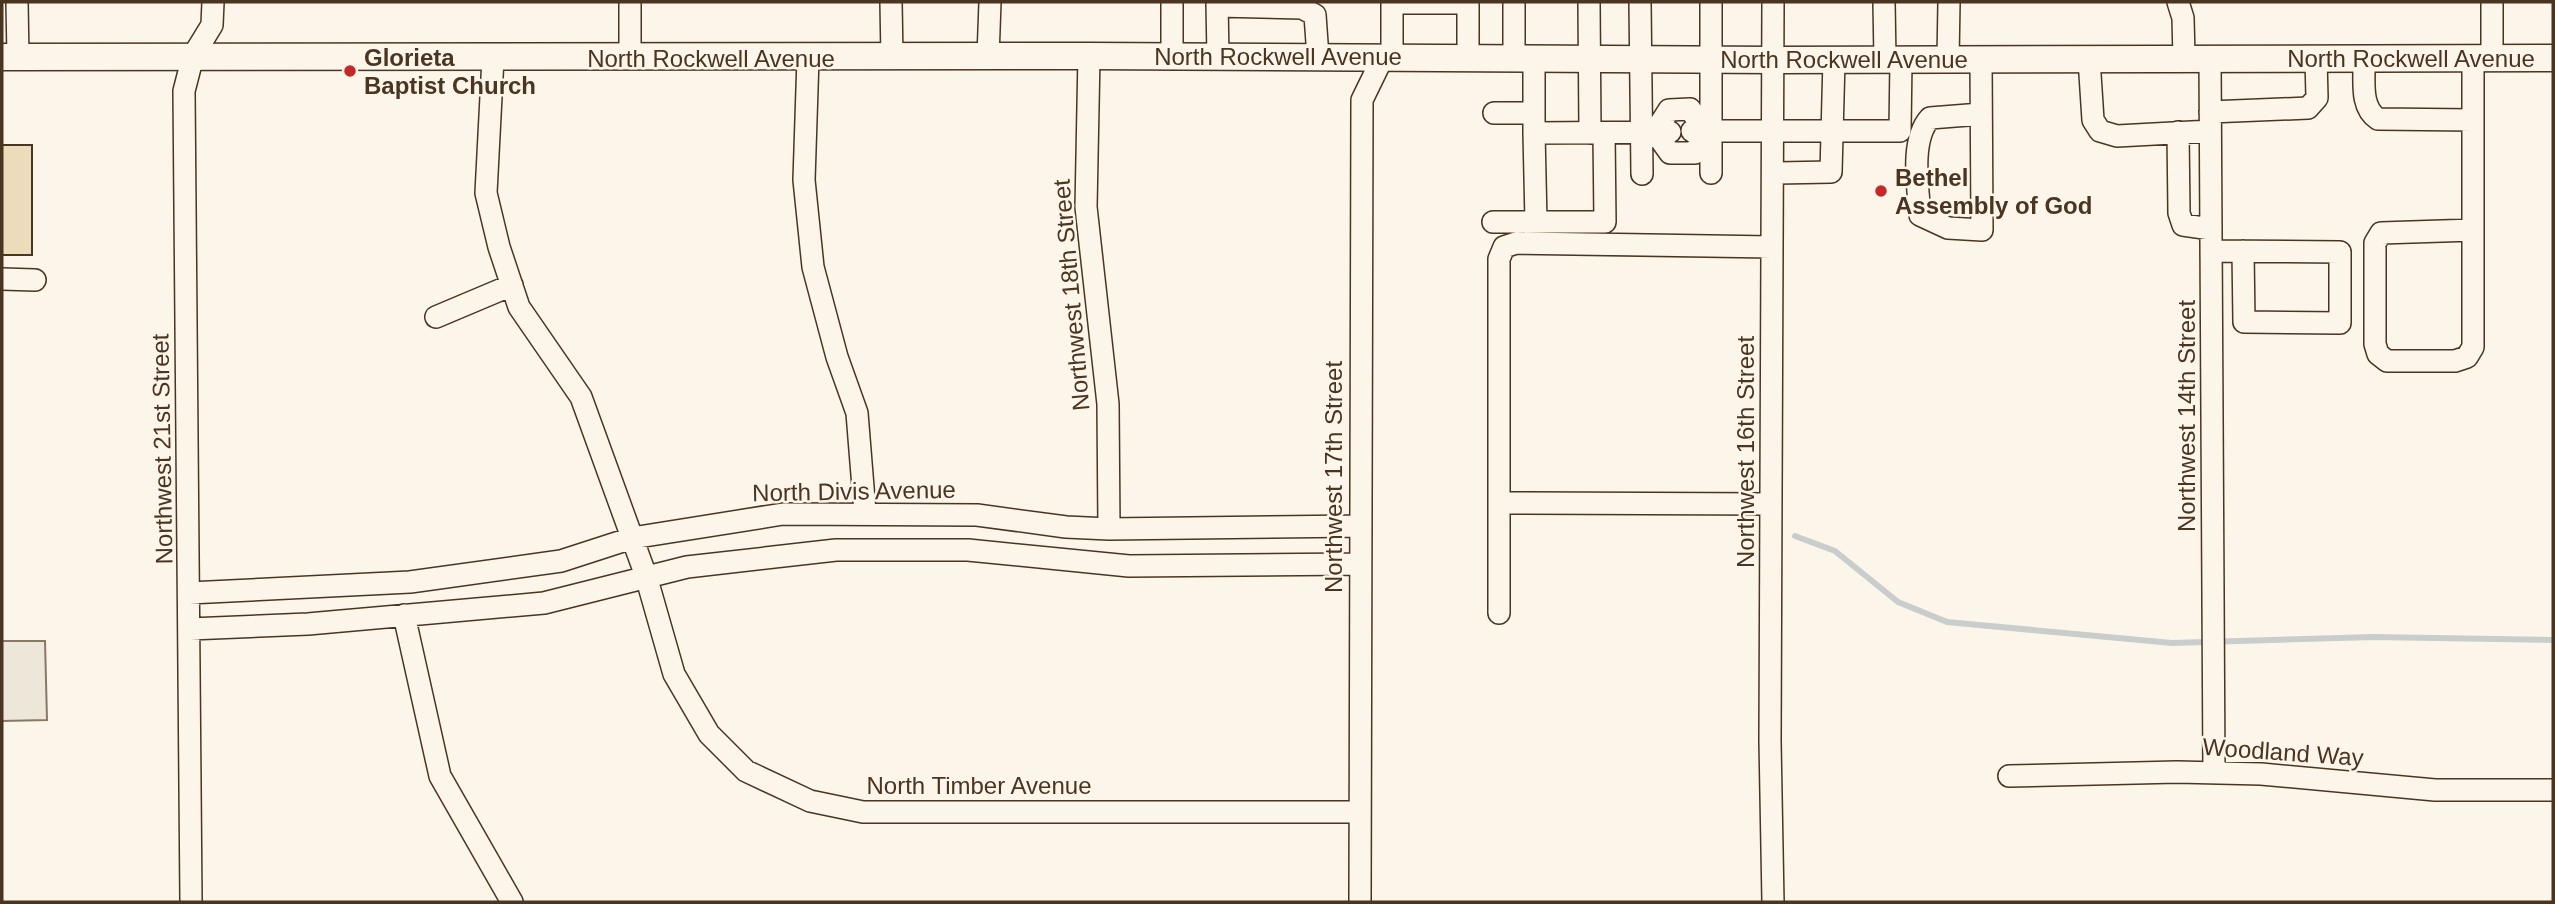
<svg xmlns="http://www.w3.org/2000/svg" width="2555" height="904" viewBox="0 0 2555 904" font-family="Helvetica,sans-serif">
  <rect width="100%" height="100%" fill="#fbf6e9"/>
  <!-- parking -->
  <path fill="#ede7d9" stroke="#887966" stroke-width="2" d="M 2,641 L 45,641 L 47,720 L 2,721 Z"/>
  <g fill="none" stroke-linecap="round" stroke-linejoin="round">
    <!-- stream -->
    <path stroke="#c9cecd" stroke-width="6" d="M 1795,536 L 1835,551 L 1898,602 L 1947,622 L 2172,643 L 2374,637 L 2553,640"/>
  </g>
  <!-- building -->
  <path fill="#ecdcbc" stroke="#4a3520" stroke-width="2" d="M 2,145 L 32,145 L 32,255 L 2,255 Z"/>
  <g fill="none" stroke-linecap="round" stroke-linejoin="round">
    <!-- minor casing -->
    <g stroke="#4a3520" stroke-width="24">
      <path id="minor" d="M 17,2 L 18,57
        M 891,2 L 892,58
        M 1217,2 L 1218,57
        M 1514,2 L 1514,58
        M 1589,2 L 1590,133
        M 1640,2 L 1642,174
        M 1711,2 L 1711,173
        M 1884,2 L 1885,60
        M 2178,2 L 2183,18 L 2184,58
        M 2492,2 L 2492,58
        M 1392,3 L 1468,3 L 1468,58
        M 1217,6 L 1302,8 L 1315,15 L 1318,57
        M 1089,56 L 1086,207 L 1108,404 L 1109,529
        M 1172,56 L 1172,2
        M 988,57 L 990,2
        M 1392,57 L 1392,2
        M 493,58 L 486,193 L 499,247 L 519,307 L 581,397 L 646,576 L 674,674 L 709,734 L 746,771 L 810,801 L 863,812 L 1358,812
        M 630,58 L 630,2
        M 808,58 L 804,180 L 813,267 L 837,357 L 857,413 L 865,512
        M 1534,58 L 1534,133 L 1670,132
        M 2210,58 L 2214,773
        M 2364,58 C 2365,78 2359,107 2378,119 L 2473,120
        M 2473,58 C 2473,155 2473,251 2473,347 L 2467,357 L 2455,361 L 2387,361 L 2378,354 L 2375,344 L 2375,243 L 2381,233 L 2473,230
        M 1948,59 L 1949,2
        M 1981,59 L 1982,230 L 1948,228 L 1920,215 C 1918,187 1910,140 1930,118 L 1981,114
        M 2089,59 L 2093,120 L 2100,131 L 2117,136 L 2210,131
        M 2210,112 L 2308,108 L 2317,98 L 2316,58
        M 1494,113 L 1534,113
        M 1692,131 L 1900,131 L 1901,60
        M 1655,132 L 1670,153 L 1695,153 L 1705,131
        M 1655,132 L 1669,110 L 1690,109 L 1705,131
        M 2178,132 L 2179,213 L 2183,225 L 2211,229
        M 1534,133 L 1536,222
        M 1773,173 L 1831,172 L 1834,60
        M 1493,222 L 1605,222 L 1604,133
        M 2212,251 L 2340,252 L 2340,323 L 2244,322 L 2243,251
        M 2,279 L 35,280
        M 436,317 L 512,285
        M 1499,503 L 1771,504
        M 189,593 L 410,582 L 561,561 L 632,538 L 783,514 L 977,515 L 1066,527 L 1109,529 L 1359,526
        M 1499,613 L 1499,259 L 1504,247 L 1516,243 L 1772,247
        M 404,615 L 440,776 L 512,902
        M 190,629 L 308,624 L 544,603 L 687,567 L 836,550 L 968,550 L 1129,566 L 1359,564
        M 2009,776 L 2177,772 L 2261,774 L 2435,790 L 2553,790
        M 191,902 L 184,91 L 193,56 L 212,25 L 213,2
        M 1360,902 L 1362,100 L 1383,57
        M 1773,902 L 1770,741 L 1773,2"/>
    </g>
    <!-- major casing -->
    <g stroke="#4a3520" stroke-width="29">
      <path id="major" d="M 2,57 L 1089,56 L 1773,60 L 2553,58"/>
    </g>
    <!-- minor -->
    <use href="#minor" stroke="#fbf6e9" stroke-width="21"/>
    <!-- major -->
    <use href="#major" stroke="#fbf6e9" stroke-width="26"/>
  </g>
  <!-- markers -->
  <g fill="#c62828" stroke="#fbf6e9" stroke-width="2.5">
    <circle cx="350" cy="71" r="7"/>
    <circle cx="1881" cy="191" r="7"/>
  </g>
  <g text-anchor="middle" dominant-baseline="central" stroke-width="5" stroke-linejoin="round" paint-order="stroke">
    <!-- street labels -->
    <g font-size="24" fill="#4a3520" stroke="#fbf6e9">
      <text x="1278" y="56">North Rockwell Avenue</text>
      <text x="711" y="58">North Rockwell Avenue</text>
      <text x="2411" y="58">North Rockwell Avenue</text>
      <text x="1844" y="59">North Rockwell Avenue</text>
      <text transform="translate(1071 295) rotate(-95)">Northwest 18th Street</text>
      <text transform="translate(2186 416) rotate(-90)">Northwest 14th Street</text>
      <text transform="translate(162 449) rotate(-91)">Northwest 21st Street</text>
      <text transform="translate(1745 452) rotate(-90)">Northwest 16th Street</text>
      <text transform="translate(1333 477) rotate(-90)">Northwest 17th Street</text>
      <text transform="translate(854 491) rotate(-1)">North Divis Avenue</text>
      <text transform="translate(2283 752) rotate(4)">Woodland Way</text>
      <text x="979" y="785">North Timber Avenue</text>
    </g>
    <!-- poi labels -->
    <g font-size="24" font-weight="bold" fill="#4a3520" stroke="#fbf6e9" text-anchor="start">
      <text x="364" y="57">Glorieta<tspan x="364" dy="28">Baptist Church</tspan></text>
      <text x="1895" y="177">Bethel<tspan x="1895" dy="28">Assembly of God</tspan></text>
    </g>
  </g>
  <!-- border -->
  <rect width="2555" height="904" fill="none" stroke="#4a3520" stroke-width="7"/>
</svg>
